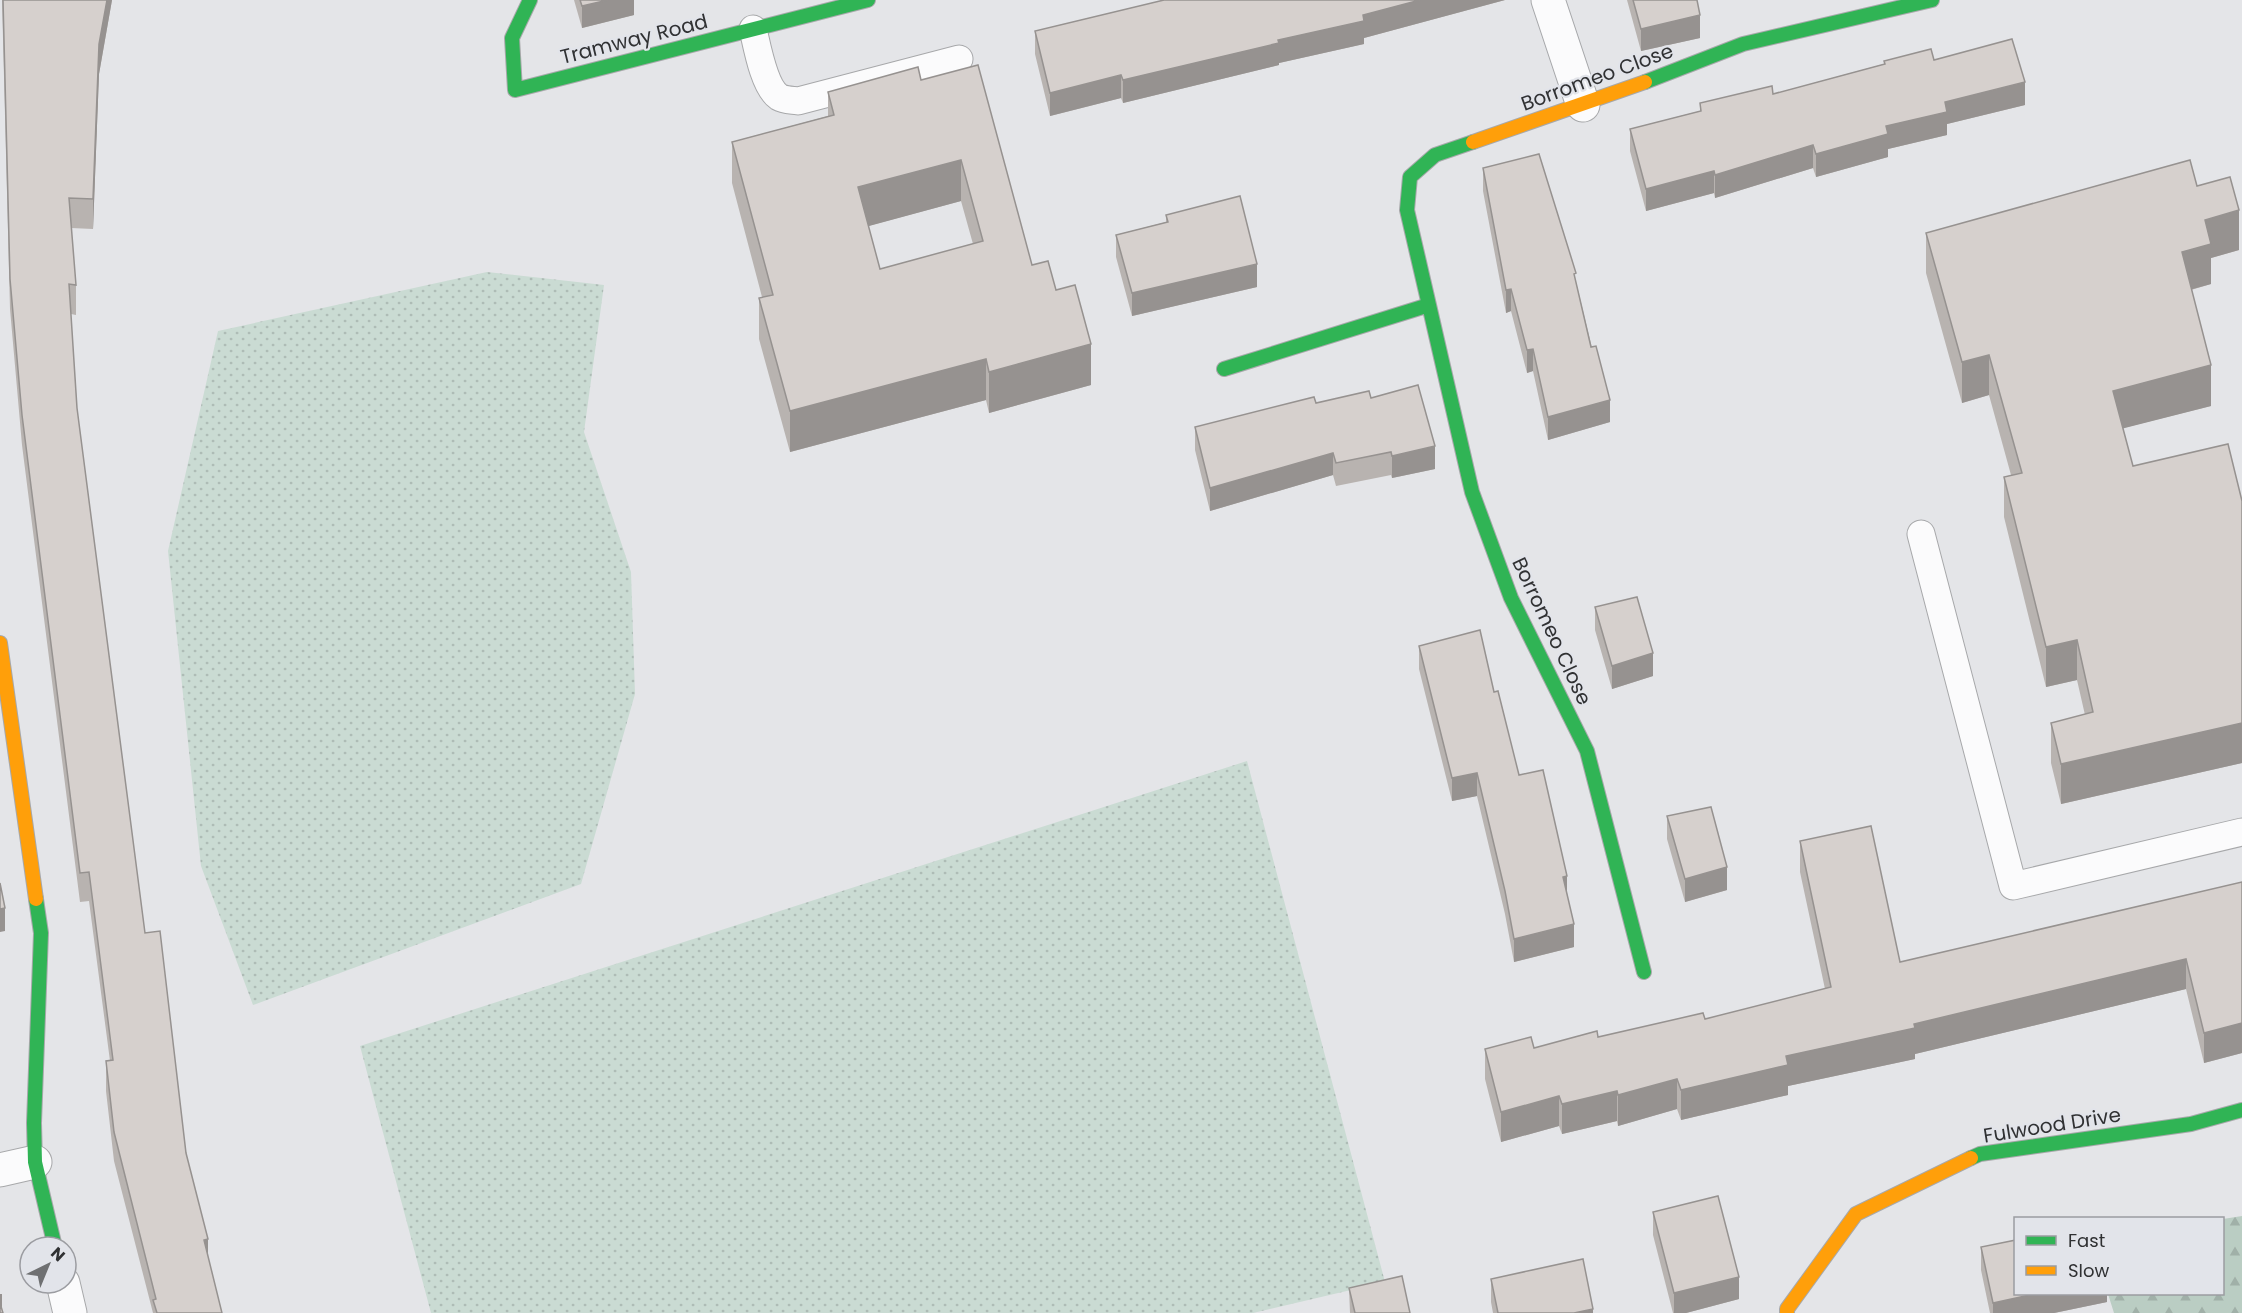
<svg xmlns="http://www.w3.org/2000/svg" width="2242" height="1313" viewBox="0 0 2242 1313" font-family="Poppins,sans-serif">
  <defs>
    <pattern id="forest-firs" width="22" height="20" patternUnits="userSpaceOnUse" patternTransform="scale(1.5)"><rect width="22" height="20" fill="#bacdc3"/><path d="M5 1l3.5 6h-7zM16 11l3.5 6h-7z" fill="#a0b0a8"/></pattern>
    <pattern id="park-dots" width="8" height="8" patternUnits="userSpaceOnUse" patternTransform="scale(1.5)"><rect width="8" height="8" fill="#cadbd3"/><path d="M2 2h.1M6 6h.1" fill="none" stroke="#aebcb6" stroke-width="1.8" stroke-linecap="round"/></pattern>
  </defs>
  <rect width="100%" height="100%" fill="#e4e5e8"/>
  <!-- forest -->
  <path fill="url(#forest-firs)" d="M 2242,1216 L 2242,1313 L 2114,1313 L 2108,1294 L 2222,1294 L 2223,1219 Z"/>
  <!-- park -->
  <path fill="url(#park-dots)" d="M 487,272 L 604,285 L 584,432 L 631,572 L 635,694 L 581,884 L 253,1005 L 201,866 L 168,551 L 218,331 Z
    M 1247,761 L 1385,1282 L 1253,1313 L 431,1313 L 360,1046 Z"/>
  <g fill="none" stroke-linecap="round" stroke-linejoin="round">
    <!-- lane casing -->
    <g stroke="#a7a8aa" stroke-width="29">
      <path id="lane" d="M 753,29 C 757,46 764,87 779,97 C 784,100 791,100 798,101 L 959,59
        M 1921,534 L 2013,886 L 2242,832"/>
    </g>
    <!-- street casing -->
    <g stroke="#a7a8aa" stroke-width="35">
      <path id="street" d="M 1548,0 L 1583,105
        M 0,1170 L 35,1162
        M 63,1283 L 70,1313"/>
    </g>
    <!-- fast casing -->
    <g stroke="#a7a8aa" stroke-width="16">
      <path id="fast" d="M 530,0 L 512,38 L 515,90 L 868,0
        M 1645,82 L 1743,44 L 1932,0
        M 1429,305 L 1472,492 L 1511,598 L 1587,751 L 1644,972
        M 1224,369 L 1429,305 L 1407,210 L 1410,177 L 1435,155 L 1473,142
        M 36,899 L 41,933 L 34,1123 L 35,1162 L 55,1247
        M 1971,1158 L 1980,1154 L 2191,1124 L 2242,1110"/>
    </g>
    <!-- slow casing -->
    <g stroke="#a7a8aa" stroke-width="16">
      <path id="slow" d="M 1473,142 L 1645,82
        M 0,643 L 36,899
        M 1787,1313 L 1787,1309 L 1856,1214 L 1971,1158"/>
    </g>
    <!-- lane -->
    <use href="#lane" stroke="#fbfbfc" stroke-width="27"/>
    <!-- street -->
    <use href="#street" stroke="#fbfbfc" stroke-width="33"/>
    <!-- fast -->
    <use href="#fast" stroke="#30b455" stroke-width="14"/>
    <!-- slow -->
    <use href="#slow" stroke="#ff9f0a" stroke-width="14"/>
  </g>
  <!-- wall -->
  <path fill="#b8b3b0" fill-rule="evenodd" d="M 2,0 L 112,0 L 99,74 L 93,229 L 71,228 L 76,285 L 76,315 L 71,314 L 77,408 L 145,933 L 186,1153 L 208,1258 L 222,1313 L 153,1313 L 114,1161 L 106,1091 L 106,1061 L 110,1061 L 89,901 L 80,902 L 22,445 L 10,309 Z
    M 574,0 L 634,0 L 634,15 L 582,28 Z
    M 1164,0 L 1505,0 L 1364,38 L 1364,44 L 1279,63 L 1279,65 L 1123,103 L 1121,98 L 1050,116 L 1035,54 L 1035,31 Z
    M 1627,0 L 1697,0 L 1700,38 L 1641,51 Z
    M 1934,60 L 2025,105 L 1947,124 L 1947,135 L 1888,149 L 1888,157 L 1816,177 L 1813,168 L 1715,198 L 1714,193 L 1646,211 L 1630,151 L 1630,129 L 1700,111 L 1700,103 L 1773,94 L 1884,64 L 1884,61 Z
    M 921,80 L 1032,265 L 1056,290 L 1091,385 L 989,413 L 986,400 L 790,452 L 759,339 L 759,298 L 762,297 L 732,183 L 732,142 L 828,116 L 828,92 ZM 961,201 L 973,244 L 880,269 L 868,226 Z
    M 1483,168 L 1576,282 L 1610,422 L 1548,440 L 1533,371 L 1527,373 L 1511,311 L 1506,313 L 1483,191 Z
    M 2197,186 L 2239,250 L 2211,258 L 2211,284 L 2191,290 L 2211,406 L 2123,428 L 2133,466 L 2242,501 L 2242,763 L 2061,804 L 2051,763 L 2051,723 L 2085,715 L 2077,680 L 2046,687 L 2004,517 L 2004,477 L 2011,475 L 1989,395 L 1962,403 L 1926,273 L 1926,233 Z
    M 1166,215 L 1257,287 L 1132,316 L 1116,257 L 1116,235 L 1166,222 Z
    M 1371,398 L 1435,469 L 1392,478 L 1391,475 L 1336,486 L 1333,475 L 1210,511 L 1195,450 L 1195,427 L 1316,403 Z
    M 1595,607 L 1653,676 L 1612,689 L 1595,630 Z
    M 1419,646 L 1494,692 L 1519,775 L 1567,893 L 1574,947 L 1514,962 L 1505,914 L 1477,796 L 1452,801 L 1419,669 Z
    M 1667,816 L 1727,890 L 1685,902 L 1667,839 Z
    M 1800,841 L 1900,962 L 2242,882 L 2242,1053 L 2204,1063 L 2186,989 L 1915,1054 L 1915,1059 L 1788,1086 L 1788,1095 L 1681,1120 L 1677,1109 L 1618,1126 L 1617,1121 L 1562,1134 L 1559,1126 L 1501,1142 L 1485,1079 L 1485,1049 L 1534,1048 L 1705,1019 L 1825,989 L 1800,872 Z
    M 1653,1212 L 1739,1299 L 1686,1313 L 1673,1313 L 1653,1235 Z
    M 1981,1247 L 2107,1293 L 2107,1302 L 2054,1313 L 1990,1313 L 1981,1270 Z
    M 1491,1279 L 1593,1313 L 1493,1313 L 1491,1302 Z
    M 1349,1288 L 1410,1313 L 1350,1313 Z"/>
  <!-- shaded-wall -->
  <path fill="#969290" d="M 107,0 L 112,0 L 99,74 L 93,229 L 93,199 L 99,44 Z
    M 608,0 L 634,0 L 634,15 L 582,28 L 582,6 Z
    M 1420,0 L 1505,0 L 1364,38 L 1364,44 L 1279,63 L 1279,65 L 1123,103 L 1123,80 L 1278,40 L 1363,15 Z
    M 1700,15 L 1700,38 L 1641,51 L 1641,29 Z
    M 1121,75 L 1121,98 L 1050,116 L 1050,93 Z
    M 2025,82 L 2025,105 L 1947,124 L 1947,135 L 1888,149 L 1888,157 L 1816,177 L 1816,154 L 1945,102 Z
    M 1813,145 L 1813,168 L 1715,198 L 1715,175 Z
    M 961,160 L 961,201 L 858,229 L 858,187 Z
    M 1714,171 L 1714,193 L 1646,211 L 1646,189 Z
    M 2239,210 L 2239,250 L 2211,258 L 2211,284 L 2182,292 L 2182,252 L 2205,220 Z
    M 1257,264 L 1257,287 L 1132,316 L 1132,293 Z
    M 1511,289 L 1511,311 L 1506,313 L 1506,290 Z
    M 1091,344 L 1091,385 L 989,413 L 989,372 Z
    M 1533,349 L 1533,371 L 1527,373 L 1527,350 Z
    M 1989,355 L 1989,395 L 1962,403 L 1962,362 Z
    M 986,359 L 986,400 L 790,452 L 790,411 Z
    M 2211,365 L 2211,406 L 2113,431 L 2113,391 Z
    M 1610,400 L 1610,422 L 1548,440 L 1548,417 Z
    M 1435,446 L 1435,469 L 1392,478 L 1392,456 Z
    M 1333,453 L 1333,475 L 1210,511 L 1210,488 Z
    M 2077,640 L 2077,680 L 2046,687 L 2046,647 Z
    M 1653,653 L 1653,676 L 1612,689 L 1612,666 Z
    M 2242,723 L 2242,763 L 2061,804 L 2061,764 Z
    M 1477,773 L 1477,796 L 1452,801 L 1452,778 Z
    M 1727,867 L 1727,890 L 1685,902 L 1685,879 Z
    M 1567,876 L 1567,898 L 1563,877 Z
    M 5,908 L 5,931 L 0,932 L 0,909 Z
    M 1574,924 L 1574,947 L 1514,962 L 1514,939 Z
    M 2186,959 L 2186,989 L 1915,1054 L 1915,1059 L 1788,1086 L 1788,1095 L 1681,1120 L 1681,1090 L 1786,1056 L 1914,1024 Z
    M 2242,1023 L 2242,1053 L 2204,1063 L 2204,1033 Z
    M 1677,1079 L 1677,1109 L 1618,1126 L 1618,1095 Z
    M 1617,1091 L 1617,1121 L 1562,1134 L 1562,1104 Z
    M 1559,1096 L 1559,1126 L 1501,1142 L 1501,1112 Z
    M 208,1239 L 208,1269 L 204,1240 Z
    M 1739,1277 L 1739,1299 L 1686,1313 L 1674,1313 L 1674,1293 Z
    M 2039,1293 L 2107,1293 L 2107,1302 L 2054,1313 L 1993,1313 L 1993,1303 Z
    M 0,1294 L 2,1294 L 2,1311 L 0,1312 Z
    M 1593,1309 L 1593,1313 L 1574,1313 Z"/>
  <!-- building -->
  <path fill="#d6d0cd" stroke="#969290" stroke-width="1.5" fill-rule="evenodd" d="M 3,0 L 107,0 L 99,44 L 93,199 L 69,198 L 76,285 L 69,284 L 77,408 L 145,933 L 160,931 L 186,1153 L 208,1239 L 204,1240 L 222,1313 L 157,1313 L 153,1300 L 156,1299 L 114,1132 L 106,1061 L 113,1060 L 89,872 L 80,873 L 22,415 L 10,279 Z
    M 580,0 L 608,0 L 582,6 Z
    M 1164,0 L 1420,0 L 1363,15 L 1364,21 L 1278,40 L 1279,43 L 1123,80 L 1121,75 L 1050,93 L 1035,31 Z
    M 1633,0 L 1697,0 L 1700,15 L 1641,29 Z
    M 2012,39 L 2025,82 L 1945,102 L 1947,112 L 1886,126 L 1888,134 L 1816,154 L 1813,145 L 1715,175 L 1714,171 L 1646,189 L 1630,129 L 1701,111 L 1700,103 L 1772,86 L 1773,94 L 1885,64 L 1884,61 L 1931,49 L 1934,60 Z
    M 978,65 L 1032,265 L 1048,261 L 1056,290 L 1075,285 L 1091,344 L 989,372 L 986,359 L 790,411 L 759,298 L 773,295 L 732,142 L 834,115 L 828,92 L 918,67 L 921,80 ZM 961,160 L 983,241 L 880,269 L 858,187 Z
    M 1539,154 L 1576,273 L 1574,274 L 1591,347 L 1596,346 L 1610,400 L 1548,417 L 1533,349 L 1527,350 L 1511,289 L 1506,290 L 1483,168 Z
    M 2190,160 L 2197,186 L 2230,177 L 2239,210 L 2205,220 L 2211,244 L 2182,252 L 2211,365 L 2113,391 L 2133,466 L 2228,444 L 2242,501 L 2242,723 L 2061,764 L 2051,723 L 2093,712 L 2077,640 L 2046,647 L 2004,477 L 2022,473 L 1989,355 L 1962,362 L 1926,233 Z
    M 1240,196 L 1257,264 L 1132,293 L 1116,235 L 1168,222 L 1166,215 Z
    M 1418,385 L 1435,446 L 1392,456 L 1391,452 L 1336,463 L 1333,453 L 1210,488 L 1195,427 L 1314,397 L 1316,403 L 1369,391 L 1371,398 Z
    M 1637,597 L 1653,653 L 1612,666 L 1595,607 Z
    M 1480,630 L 1494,692 L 1498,691 L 1519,775 L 1543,770 L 1567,876 L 1563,877 L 1574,924 L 1514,939 L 1505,891 L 1477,773 L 1452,778 L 1419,646 Z
    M 1711,807 L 1727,867 L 1685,879 L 1667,816 Z
    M 1871,826 L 1900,962 L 2242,882 L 2242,1023 L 2204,1033 L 2186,959 L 1914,1024 L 1915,1028 L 1786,1056 L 1788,1065 L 1681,1090 L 1677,1079 L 1618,1095 L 1617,1091 L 1562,1104 L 1559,1096 L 1501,1112 L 1485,1049 L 1531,1037 L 1534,1048 L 1597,1031 L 1598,1037 L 1703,1013 L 1705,1019 L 1831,987 L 1800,841 Z
    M 0,883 L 5,908 L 0,909 Z
    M 1718,1196 L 1739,1277 L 1674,1293 L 1653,1212 Z
    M 2016,1240 L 2016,1293 L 2039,1293 L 1993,1303 L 1981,1247 Z
    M 1583,1259 L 1593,1309 L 1574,1313 L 1498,1313 L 1491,1279 Z
    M 1402,1276 L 1410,1313 L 1355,1313 L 1349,1288 Z
    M 0,1303 L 3,1313 L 0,1313 Z"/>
  <g text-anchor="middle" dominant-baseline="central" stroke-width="4.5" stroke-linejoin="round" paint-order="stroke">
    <!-- street labels -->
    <g font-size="20" fill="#303133" stroke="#e2e4ea">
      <text transform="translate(634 39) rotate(-14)">Tramway Road</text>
      <text transform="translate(1597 77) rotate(-20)">Borromeo Close</text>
      <text transform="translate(1552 631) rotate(65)">Borromeo Close</text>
      <text transform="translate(2052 1125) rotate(-9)">Fulwood Drive</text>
    </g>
  </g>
  <!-- legend -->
  <rect x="2014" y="1217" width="210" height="78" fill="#e2e4ea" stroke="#9b9ca1" stroke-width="1.5"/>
  <rect x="2026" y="1236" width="30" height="9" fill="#30b455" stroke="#9b9ca1" stroke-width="1.5"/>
  <text x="2068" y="1247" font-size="18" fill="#303133">Fast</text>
  <rect x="2026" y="1266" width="30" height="9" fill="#ff9f0a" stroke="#9b9ca1" stroke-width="1.5"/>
  <text x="2068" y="1277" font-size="18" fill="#303133">Slow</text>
  <!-- north arrow -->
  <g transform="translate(48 1265) rotate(43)"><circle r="28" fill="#e2e4ea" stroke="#9b9ca1" stroke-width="1.5"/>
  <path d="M0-4.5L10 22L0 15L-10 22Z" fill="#6f7072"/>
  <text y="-9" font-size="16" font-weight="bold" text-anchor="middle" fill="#303133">N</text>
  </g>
</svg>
